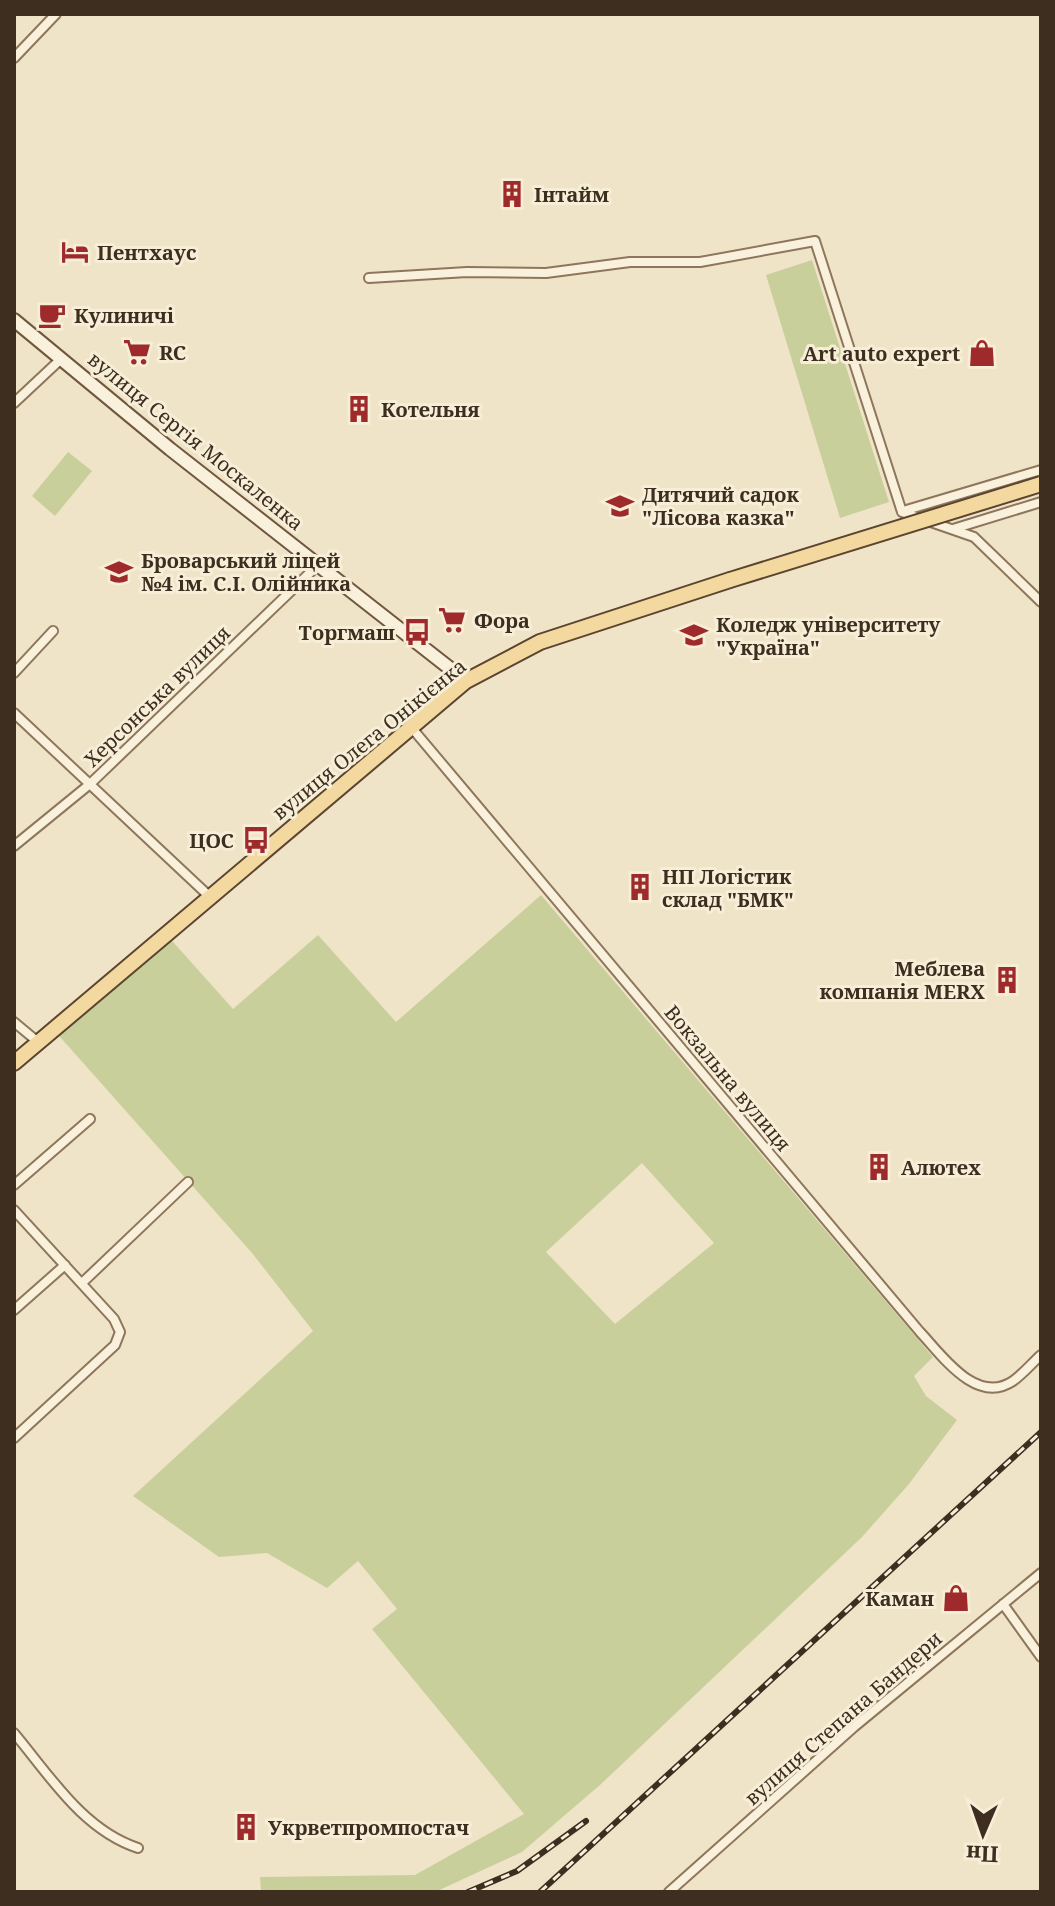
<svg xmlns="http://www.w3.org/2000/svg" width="1055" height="1906" viewBox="0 0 1055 1906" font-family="'Noto Serif',serif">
  <rect width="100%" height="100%" fill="#f0e4c8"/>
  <!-- green -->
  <path fill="#c9cf9b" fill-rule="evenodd" d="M 812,260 L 889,502 L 840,518 L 766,275 Z
    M 68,452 L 92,471 L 55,516 L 32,496 Z
    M 541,895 L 933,1357 L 914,1376 L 926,1396 L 957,1420 L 909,1484 L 862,1537 L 600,1785 L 522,1852 L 435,1892 L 261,1892 L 260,1877 L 415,1875 L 524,1814 L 372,1629 L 397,1609 L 358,1561 L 327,1588 L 267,1553 L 219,1557 L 133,1496 L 313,1331 L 252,1253 L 53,1029 L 166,934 L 233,1009 L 318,935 L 396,1022 ZM 642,1163 L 714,1243 L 615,1324 L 546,1252 Z"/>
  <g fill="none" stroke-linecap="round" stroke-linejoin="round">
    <!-- street casing -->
    <g stroke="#8d765c" stroke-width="12">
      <path id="street" d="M 14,58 L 56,14
        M 369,278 L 467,272 L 546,273 L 630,262 L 700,262 L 815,241 L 902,512
        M 14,403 L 61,359
        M 903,511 L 1041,470
        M 902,512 L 974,537 L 1041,602
        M 953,529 L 1041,502
        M 14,673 L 53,631
        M 14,713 L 209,896
        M 411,727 L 920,1332 C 941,1354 976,1406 1013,1381 C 1023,1374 1032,1363 1041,1355
        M 14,846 L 90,784 L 319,564
        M 14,1022 L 38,1042
        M 14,1185 L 90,1119
        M 14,1210 L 114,1319 L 120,1332 L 115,1345 L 14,1438
        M 82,1283 L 188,1182
        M 14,1310 L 65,1265
        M 1003,1604 L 1041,1657
        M 14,1733 C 50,1776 83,1830 138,1848
        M 669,1892 L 854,1727 L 1041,1573"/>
    </g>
    <!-- secondary casing -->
    <g stroke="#6f573f" stroke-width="16">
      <path id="secondary" d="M 14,320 L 170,449 L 466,681"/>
    </g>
    <!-- primary casing -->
    <g stroke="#5b4430" stroke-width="18">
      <path id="primary" d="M 14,1063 L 466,681 L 540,642 L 730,580"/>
    </g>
    <!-- street -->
    <use href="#street" stroke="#faf1dc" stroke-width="8"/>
    <!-- secondary -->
    <use href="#secondary" stroke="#faf1dc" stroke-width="12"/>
    <!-- primary -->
    <use href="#primary" stroke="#f3d9a0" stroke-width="14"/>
    <!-- rail casing -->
    <g stroke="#3d2e20" stroke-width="6">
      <path id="rail" d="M 468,1892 L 517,1871 L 586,1821
        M 540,1892 L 1041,1432"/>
    </g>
    <!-- rail -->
    <use href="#rail" stroke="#f7eed8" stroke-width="3" stroke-dasharray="9" stroke-linecap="butt"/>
    <!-- primary-bridge casing -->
    <g stroke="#5b4430" stroke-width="18" stroke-linecap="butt">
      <path id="primary-bridge" d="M 730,580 L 1041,484"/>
    </g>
    <!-- primary-bridge -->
    <use href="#primary-bridge" stroke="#f3d9a0" stroke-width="14"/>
  </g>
  <!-- icons -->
  <defs>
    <g id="building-bare" transform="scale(2.16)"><path d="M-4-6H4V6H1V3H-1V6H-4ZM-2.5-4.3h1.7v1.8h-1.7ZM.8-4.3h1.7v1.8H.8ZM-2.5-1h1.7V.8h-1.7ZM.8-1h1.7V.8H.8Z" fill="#9e2a2b" stroke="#f7eed8" stroke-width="2.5" paint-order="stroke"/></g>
    <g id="hotel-bare" transform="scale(2.16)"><path d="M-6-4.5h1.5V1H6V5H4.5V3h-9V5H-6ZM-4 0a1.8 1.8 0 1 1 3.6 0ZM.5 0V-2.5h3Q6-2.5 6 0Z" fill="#9e2a2b" stroke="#f7eed8" stroke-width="2.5" paint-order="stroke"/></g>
    <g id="cafe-bare" transform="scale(2.16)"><path d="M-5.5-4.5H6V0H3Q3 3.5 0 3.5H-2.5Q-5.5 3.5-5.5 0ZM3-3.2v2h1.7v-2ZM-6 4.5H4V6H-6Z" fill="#9e2a2b" stroke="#f7eed8" stroke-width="2.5" paint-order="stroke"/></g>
    <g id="supermarket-bare" transform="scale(2.16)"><path d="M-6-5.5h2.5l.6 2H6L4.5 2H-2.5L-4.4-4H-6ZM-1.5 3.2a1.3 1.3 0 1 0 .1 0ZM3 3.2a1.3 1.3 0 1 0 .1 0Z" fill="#9e2a2b" stroke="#f7eed8" stroke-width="2.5" paint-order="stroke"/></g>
    <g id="shop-bare" transform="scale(2.16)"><path d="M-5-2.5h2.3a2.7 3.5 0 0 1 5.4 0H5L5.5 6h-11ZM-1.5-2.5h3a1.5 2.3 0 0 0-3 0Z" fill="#9e2a2b" stroke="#f7eed8" stroke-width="2.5" paint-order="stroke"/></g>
    <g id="school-bare" transform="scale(2.16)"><path d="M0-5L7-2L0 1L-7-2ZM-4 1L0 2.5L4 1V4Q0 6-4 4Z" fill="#9e2a2b" stroke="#f7eed8" stroke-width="2.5" paint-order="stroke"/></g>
    <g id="bus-bare" transform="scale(2.16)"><path d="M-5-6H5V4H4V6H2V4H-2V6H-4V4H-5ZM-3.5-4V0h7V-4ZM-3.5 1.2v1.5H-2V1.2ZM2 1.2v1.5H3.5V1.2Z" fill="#9e2a2b" stroke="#f7eed8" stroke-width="2.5" paint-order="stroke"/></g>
    <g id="university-bare" transform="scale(2.16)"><path d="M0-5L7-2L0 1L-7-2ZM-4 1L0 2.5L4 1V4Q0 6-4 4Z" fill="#9e2a2b" stroke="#f7eed8" stroke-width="2.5" paint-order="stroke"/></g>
  </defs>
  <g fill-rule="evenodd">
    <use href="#building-bare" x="512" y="194"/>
    <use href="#hotel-bare" x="75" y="252"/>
    <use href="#cafe-bare" x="52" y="315"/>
    <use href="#supermarket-bare" x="137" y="352"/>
    <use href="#shop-bare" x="982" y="353"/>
    <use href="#building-bare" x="359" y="409"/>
    <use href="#school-bare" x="620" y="506"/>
    <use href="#school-bare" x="119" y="572"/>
    <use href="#supermarket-bare" x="452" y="620"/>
    <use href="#bus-bare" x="417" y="632"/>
    <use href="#university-bare" x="694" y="635"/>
    <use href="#bus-bare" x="256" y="840"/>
    <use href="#building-bare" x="640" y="887"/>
    <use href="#building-bare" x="1007" y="980"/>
    <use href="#building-bare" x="879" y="1167"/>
    <use href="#shop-bare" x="956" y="1598"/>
    <use href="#building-bare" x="246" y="1827"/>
  </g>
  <g text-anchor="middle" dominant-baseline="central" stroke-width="6" stroke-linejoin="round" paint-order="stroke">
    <!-- poi labels -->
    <g font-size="20" font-weight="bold" fill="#3d2e20" stroke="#f7eed8" text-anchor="start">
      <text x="534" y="194">Інтайм</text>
      <text x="97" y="252">Пентхаус</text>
      <text x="74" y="315">Кулиничі</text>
      <text x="159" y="352">RC</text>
      <text x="960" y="353" text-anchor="end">Art auto expert</text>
      <text x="381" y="409">Котельня</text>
      <text x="642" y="494">Дитячий садок<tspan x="642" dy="23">"Лісова казка"</tspan></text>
      <text x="141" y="560">Броварський ліцей<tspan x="141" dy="23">№4 ім. С.І. Олійника</tspan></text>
      <text x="474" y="620">Фора</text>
      <text x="716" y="624">Коледж університету<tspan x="716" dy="23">"Україна"</tspan></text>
      <text x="395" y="632" text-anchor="end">Торгмаш</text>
      <text x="234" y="840" text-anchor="end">ЦОС</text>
      <text x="662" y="876">НП Логістик<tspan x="662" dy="23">склад "БМК"</tspan></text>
      <text x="985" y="968" text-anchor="end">Меблева<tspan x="985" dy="23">компанія MERX</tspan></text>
      <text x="901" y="1167">Алютех</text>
      <text x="934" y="1598" text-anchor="end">Каман</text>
      <text x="268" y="1827">Укрветпромпостач</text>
    </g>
    <!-- street labels -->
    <g font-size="20" fill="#3d2e20" stroke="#f7eed8">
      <text transform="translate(196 441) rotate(39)">вулиця Сергія Москаленка</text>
      <text transform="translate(157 696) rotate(-44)">Херсонська вулиця</text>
      <text transform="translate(369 739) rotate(-39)">вулиця Олега Онікієнка</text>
      <text transform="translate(728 1078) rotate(50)">Вокзальна вулиця</text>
      <text transform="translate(843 1718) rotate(-41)">вулиця Степана Бандери</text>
    </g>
  </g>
  <!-- border -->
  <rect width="1055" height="1906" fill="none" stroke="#3d2e20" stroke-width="32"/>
  <!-- north arrow -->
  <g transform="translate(983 1834) rotate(182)" stroke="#f7eed8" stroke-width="6" paint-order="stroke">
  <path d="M0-6L14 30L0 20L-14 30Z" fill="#3d2e20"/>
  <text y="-12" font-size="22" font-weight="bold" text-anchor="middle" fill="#3d2e20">Пн</text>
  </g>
</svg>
